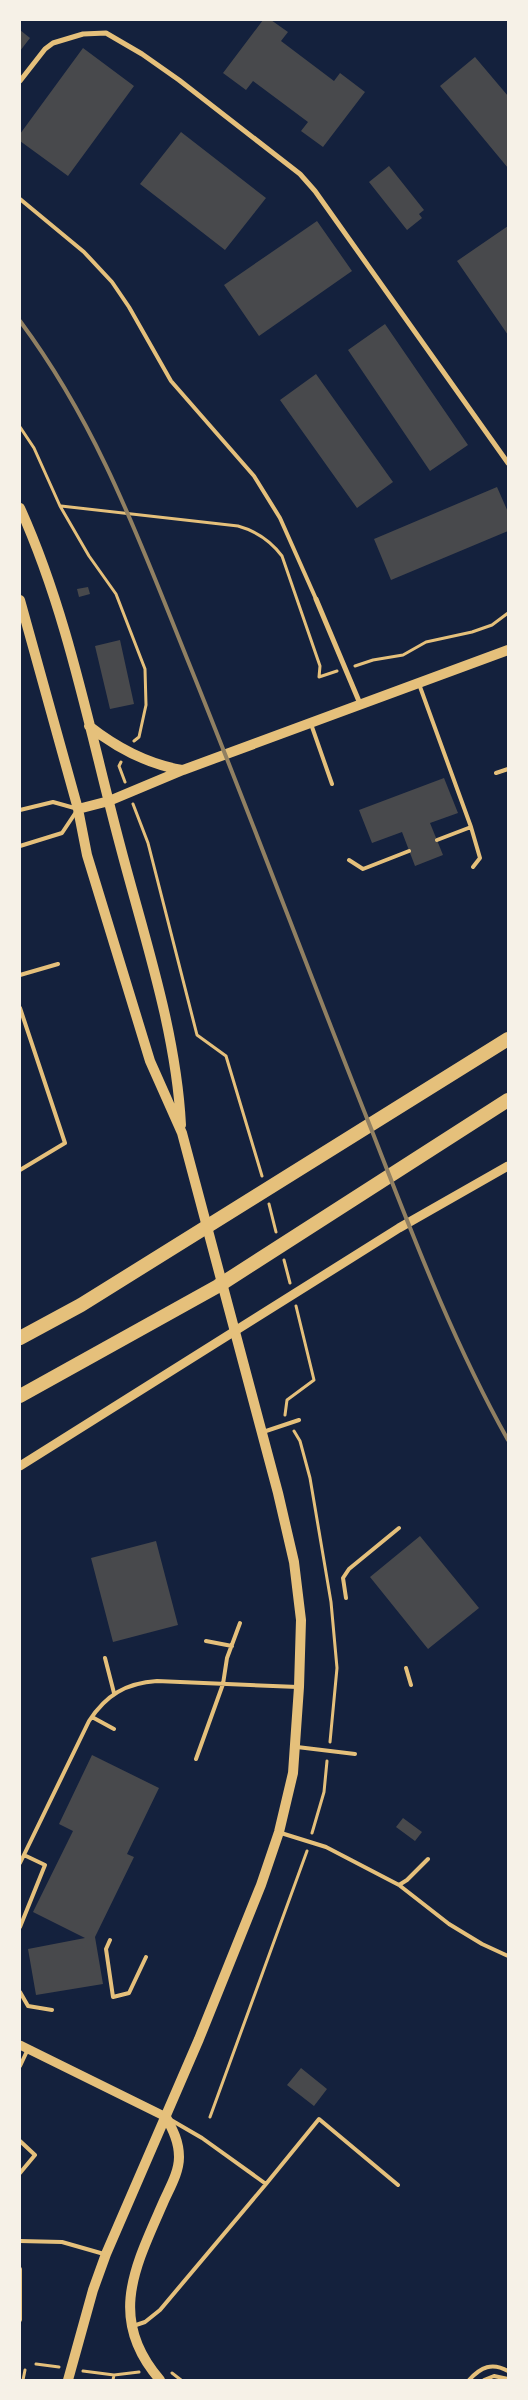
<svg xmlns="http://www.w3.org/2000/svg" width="528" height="2400" viewBox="0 0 528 2400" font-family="'Titillium Web',sans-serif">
  <rect width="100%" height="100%" fill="#14213d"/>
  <!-- building -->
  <path fill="#48494c" d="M 263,20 L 271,20 L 288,32 L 281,41 L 334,81 L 340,73 L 365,92 L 323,147 L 301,131 L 308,122 L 253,81 L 246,90 L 223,73 Z
    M 20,30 L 30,38 L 20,51 Z
    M 83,48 L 134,86 L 68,176 L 20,141 L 20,134 Z
    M 475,57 L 508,96 L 508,168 L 440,86 Z
    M 181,132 L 266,198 L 225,250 L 140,184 Z
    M 389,166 L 424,210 L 419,214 L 422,218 L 407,230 L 369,182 Z
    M 317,221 L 352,271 L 259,336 L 224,285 Z
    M 508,226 L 508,335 L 457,261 Z
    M 385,324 L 468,445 L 430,471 L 348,350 Z
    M 316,374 L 393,482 L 357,508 L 280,400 Z
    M 497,487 L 508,512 L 508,531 L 391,580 L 374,539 Z
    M 88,587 L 90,594 L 79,597 L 77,589 Z
    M 120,640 L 134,704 L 110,709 L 95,646 Z
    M 444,778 L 458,813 L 430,823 L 443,855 L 415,866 L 402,832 L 372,843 L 359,810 Z
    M 420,1536 L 479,1608 L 428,1649 L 370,1577 Z
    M 156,1541 L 178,1625 L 113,1642 L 91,1558 Z
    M 92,1755 L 159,1788 L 127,1854 L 134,1857 L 95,1937 L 103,1984 L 36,1995 L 28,1949 L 85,1938 L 33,1912 L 73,1831 L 59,1824 Z
    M 403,1818 L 422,1832 L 415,1841 L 396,1827 Z
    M 301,2068 L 327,2089 L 314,2106 L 287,2085 Z"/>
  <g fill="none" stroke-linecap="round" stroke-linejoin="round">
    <!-- path -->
    <path stroke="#e5c07b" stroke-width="3" d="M 20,427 L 34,448 L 60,506 L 89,556 L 116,594 L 145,669 L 146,705 L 139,737 L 134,741
      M 61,506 L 238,526 C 256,531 270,540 282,556 L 320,666 L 319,677 L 337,671
      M 355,666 L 373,660 L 403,655 L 426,642 L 472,632 L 492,625 L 508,613
      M 121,762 L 119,766 L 125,782
      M 133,804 L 148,843 L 197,1035 L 226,1056 L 262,1176
      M 269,1204 L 276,1232
      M 284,1260 L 290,1283
      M 285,1415 L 287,1400 L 314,1380 L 296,1306
      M 294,1431 L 300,1441 L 310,1478 L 331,1602 L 337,1668 L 330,1742
      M 312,1833 L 324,1792 L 327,1761
      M 210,2117 L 307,1851
      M 36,2364 L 59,2367
      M 83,2371 L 114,2375 L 113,2380
      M 172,2373 L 181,2380
      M 114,2375 L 139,2372
      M 23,2380 L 25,2370"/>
    <!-- service -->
    <path stroke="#e5c07b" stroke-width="4" d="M 20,199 L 84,252 L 112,282 L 129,307 L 171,381 L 254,476 L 280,518 L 316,599
      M 419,684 L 471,827 L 480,858 L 473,867
      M 311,724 L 332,784
      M 496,773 L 508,769
      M 20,810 L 53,802 L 78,809 L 62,833 L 20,846
      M 437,840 L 471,827
      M 349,860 L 363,869 L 409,851
      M 20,975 L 58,964
      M 20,1008 L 65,1143 L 20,1170
      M 263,1432 L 299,1420
      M 346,1598 L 343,1578 L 349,1569 L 399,1528
      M 206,1641 L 232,1646
      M 105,1658 L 114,1693
      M 406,1668 L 411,1685
      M 92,1717 L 114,1729
      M 297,1747 L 355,1754
      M 196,1759 L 223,1684 L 227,1658 L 240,1623
      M 281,1833 L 326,1847 L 399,1885 L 449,1924 L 482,1944 L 508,1956
      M 20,1863 L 89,1721 C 106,1695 126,1683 157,1681 L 298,1687
      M 399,1885 L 407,1880 L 428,1859
      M 20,1927 L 45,1865 L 24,1855
      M 110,1940 L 106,1949 L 113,1997 L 129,1993 L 146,1957
      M 20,1992 L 28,2006 L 52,2010
      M 20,2066 L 28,2049
      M 20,2141 L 35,2155 L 20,2173
      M 266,2184 L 319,2119 L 398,2185
      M 20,2241 L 62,2242 L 104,2254
      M 20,2269 L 20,2320
      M 133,2326 L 145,2322 L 160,2310 L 266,2184 L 202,2138 L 171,2120
      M 469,2380 C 481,2367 492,2362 508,2371
      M 484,2380 L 494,2376 L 508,2379"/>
    <!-- minor -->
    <path stroke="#e5c07b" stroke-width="5" d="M 20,81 L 45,49 L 53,43 L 83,34 L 106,33 L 142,54 L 179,80 L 300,174 L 315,191 L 508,463
      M 316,599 L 361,706"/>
    <!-- tertiary -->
    <path stroke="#e5c07b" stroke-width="9" d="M 20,1466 L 399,1228 L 508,1166
      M 20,2045 L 166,2117"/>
    <!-- secondary -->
    <path stroke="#e5c07b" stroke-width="10" d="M 20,508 C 68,614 90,733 120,845 C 144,937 176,1030 181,1125
      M 20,600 L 78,809 L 87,855 L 150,1061 L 182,1133 L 278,1493 L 294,1562 L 301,1620 L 299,1687 L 293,1773 L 279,1832 L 261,1885 L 199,2039 L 106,2254 L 93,2290 L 68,2380
      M 89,726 C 117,748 147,764 182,770
      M 78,809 L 109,801 L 183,770 L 508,650
      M 160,2380 C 107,2319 135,2267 163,2203 C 169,2189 179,2173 179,2157 C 179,2142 173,2130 166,2117"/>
    <!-- motorway -->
    <path stroke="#e5c07b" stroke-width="14" d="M 20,1338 L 81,1305 L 508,1039
      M 20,1396 L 218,1286 L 508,1100"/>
    <!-- rail -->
    <path stroke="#918062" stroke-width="4" d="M 20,321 C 98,426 138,537 186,656 C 250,814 309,973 372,1131 C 413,1236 453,1342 508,1440"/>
  </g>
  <!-- border -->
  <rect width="528" height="2400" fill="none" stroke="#f6f1e7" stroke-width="42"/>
</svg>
